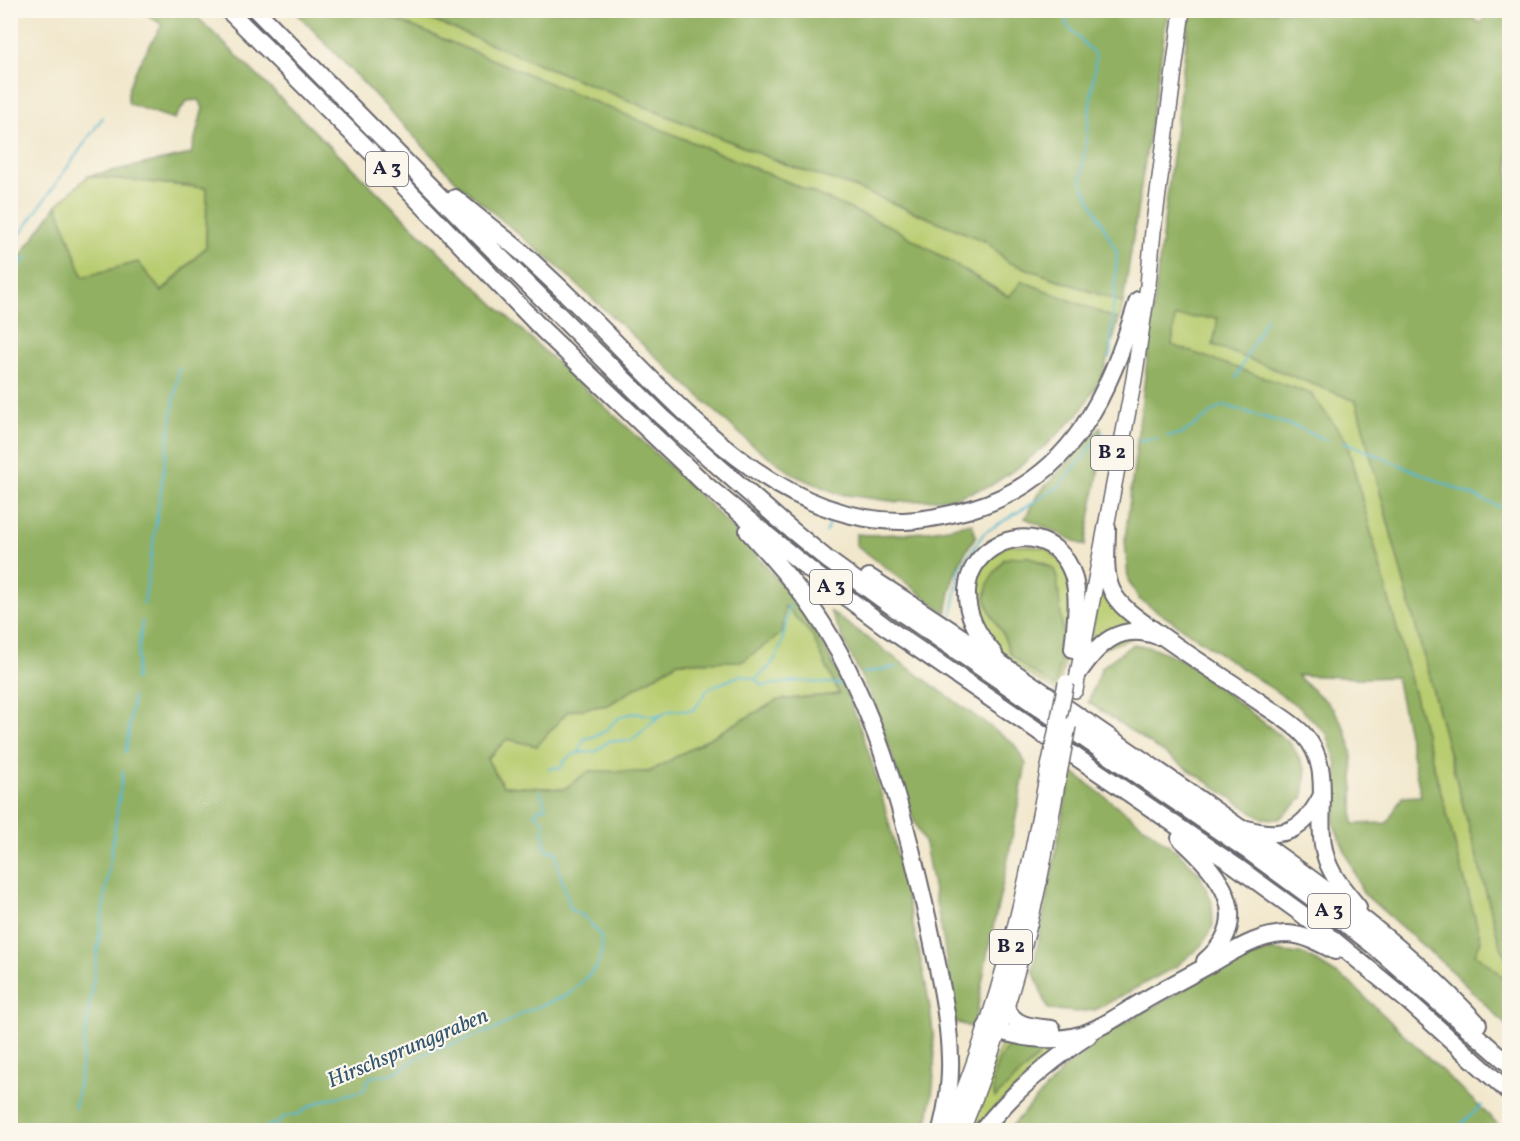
<svg xmlns="http://www.w3.org/2000/svg" width="1520" height="1141" viewBox="0 0 1520 1141" font-family="Vollkorn,serif">
  <rect width="100%" height="100%" fill="#fbf7ec"/>
  <filter id="ink" filterUnits="userSpaceOnUse"><feTurbulence type="fractalNoise" baseFrequency=".0167" numOctaves="2"/><feDisplacementMap in="SourceGraphic" scale="12" xChannelSelector="R" yChannelSelector="G"/><feConvolveMatrix kernelMatrix="1 2 1 2 8 2 1 2 1" color-interpolation-filters="sRGB"/></filter>
  <filter id="wash" filterUnits="userSpaceOnUse"><feTurbulence type="fractalNoise" baseFrequency=".008" numOctaves="4" result="noise"/><feDisplacementMap in="SourceGraphic" scale="24" xChannelSelector="R" yChannelSelector="G"/><feGaussianBlur stdDeviation="1.35" result="paint"/><feColorMatrix in="noise" values="0 0 0 0 0 0 0 0 0 0 0 0 0 0 0 0 0 1.4 0 .05"/><feComposite in="paint" operator="in"/></filter>
  <g filter="url(#wash)">
    <rect width="100%" height="100%" fill="#f1e7cc"/>
    <!-- green -->
    <path fill="#b8cc70" stroke="#6d7756" stroke-width="1.5" fill-rule="evenodd" d="M 375,11 L 409,11 L 790,166 L 851,186 L 987,242 L 1008,262 L 1123,303 L 1119,320 L 1022,282 L 1010,297 L 893,228 L 788,182 Z
      M 88,176 L 207,188 L 206,247 L 161,292 L 138,262 L 83,277 L 57,205 Z
      M 1174,317 L 1219,318 L 1213,345 L 1356,401 L 1499,941 L 1509,965 L 1509,985 L 1498,972 L 1474,954 L 1481,941 L 1346,440 L 1172,346 Z
      M 1010,544 L 1047,548 C 1054,555 1066,565 1068,574 C 1077,610 1067,657 1057,692 L 1026,673 L 1004,655 L 984,633 L 972,595 L 982,561 ZM 1030,557 C 1043,562 1053,565 1057,578 L 1064,646 L 1055,686 L 1025,667 L 1010,653 L 1002,632 L 992,616 L 985,598 Z
      M 1102,578 L 1151,631 L 1088,654 Z
      M 785,605 L 812,635 L 839,694 L 778,700 L 649,772 L 589,771 L 564,789 L 503,786 L 487,759 L 507,739 L 537,746 L 568,711 L 608,705 L 678,662 L 743,661 Z
      M 1003,1040 L 1064,1042 L 973,1130 L 967,1130 Z"/>
    <!-- forest -->
    <path fill="#92b062" stroke="#5a694e" stroke-width="1.5" fill-rule="evenodd" d="M 142,11 L 191,11 C 312,129 432,247 556,362 C 625,426 697,487 759,558 C 779,581 800,604 815,630 C 866,718 889,817 911,916 C 927,989 946,1056 925,1130 L 11,1130 L 11,269 L 57,205 L 83,277 L 138,262 L 162,292 L 206,247 L 207,188 L 88,176 L 191,154 L 203,108 L 199,100 L 187,101 L 174,119 L 129,104 C 121,86 152,43 162,25 ZM 785,606 L 812,635 L 839,694 L 778,700 L 649,772 L 589,771 L 564,789 L 503,786 L 487,759 L 507,739 L 537,746 L 568,711 L 608,705 L 678,662 L 743,661 L 782,633 Z
      M 295,11 L 375,11 L 788,182 L 894,228 L 1009,297 L 1022,281 L 1119,320 L 1102,377 L 1080,412 L 1051,441 L 1019,467 L 990,486 L 954,498 L 898,502 L 839,494 L 796,476 L 750,443 L 559,268 L 459,184 Z
      M 409,11 L 1168,11 L 1123,303 L 1008,262 L 987,242 L 851,186 L 790,166 Z
      M 1458,11 L 1481,23 L 1487,11 L 1509,11 L 1509,965 L 1499,941 L 1356,401 L 1213,345 L 1218,318 L 1175,317 L 1172,345 L 1311,394 L 1346,440 L 1481,941 L 1475,954 L 1498,972 L 1509,985 L 1509,1028 L 1447,967 L 1363,893 L 1334,825 L 1337,764 L 1327,734 L 1299,707 L 1139,599 L 1128,580 L 1125,539 L 1190,11 ZM 1297,675 L 1362,678 L 1396,677 L 1421,796 L 1402,797 L 1387,823 L 1353,824 C 1352,783 1360,746 1334,710 C 1324,697 1307,687 1297,675 Z
      M 1101,427 L 1099,468 L 1085,546 L 1025,518 L 1038,494 Z
      M 972,523 L 976,536 C 955,565 952,579 946,613 L 856,545 L 856,534 C 895,537 934,532 972,523 Z
      M 1013,557 L 1030,557 L 1054,569 L 1057,578 L 1064,646 L 1055,687 L 1025,667 L 1010,653 L 1002,632 L 992,616 L 985,598 L 988,584 L 994,573 L 1004,559 Z
      M 830,611 L 1014,744 L 1026,764 L 1006,869 L 987,955 L 974,1028 L 955,1022 L 944,944 L 925,844 L 914,821 L 874,704 Z
      M 1133,644 L 1154,648 L 1185,661 L 1291,744 L 1306,770 L 1303,798 L 1279,819 L 1261,818 L 1088,702 L 1102,667 Z
      M 1071,771 L 1178,852 L 1199,873 L 1212,902 L 1213,925 L 1203,944 L 1177,966 L 1095,1010 L 1076,1012 L 1048,1009 L 1033,970 Z
      M 1271,950 L 1306,955 L 1349,982 L 1504,1130 L 1008,1130 L 1064,1069 L 1112,1030 L 1221,968 Z
      M 1011,1044 L 1041,1046 L 1038,1057 L 995,1098 C 989,1079 997,1058 1011,1044 Z"/>
    <g fill="none" stroke-linecap="round" stroke-linejoin="round">
      <!-- stream -->
      <path stroke="#52b7d0" stroke-width="2" d="M 1067,10 L 1066,24 L 1096,56 L 1081,181 L 1117,253 L 1110,358
        M 14,243 L 103,117
        M 10,278 L 27,257
        M 1236,378 L 1266,318
        M 1167,436 L 1182,434 L 1223,405 L 1297,427 L 1328,441
        M 1139,440 L 1158,438
        M 1343,441 L 1510,511
        M 826,532 L 830,519
        M 144,604 L 179,368
        M 951,620 L 960,568 L 984,533 L 1060,486 L 1103,432
        M 863,673 L 896,667
        M 755,679 C 783,662 784,634 789,605
        M 135,680 L 142,621
        M 126,752 L 133,697
        M 579,752 L 584,739 C 591,737 602,735 607,729 C 613,723 616,718 626,715 C 640,710 645,718 660,715
        M 549,770 L 554,767 L 560,769 C 568,752 578,752 595,752 L 609,741 L 631,741 C 641,733 659,713 670,711 C 679,709 686,712 694,710 L 708,689 L 741,675 L 755,679 L 764,686 L 797,681 L 841,684
        M 75,1108 L 123,770
        M 265,1129 L 272,1123 L 276,1126 C 282,1116 287,1114 298,1115 C 318,1097 341,1098 364,1090 L 366,1083 L 372,1076 L 390,1075 L 426,1053 L 498,1028 L 522,1013 L 568,995 L 597,967 L 602,950 L 601,936 L 585,917 L 571,910 L 557,863 L 557,853 L 546,849 L 543,831 L 545,824 L 541,818 L 534,814 L 539,809 L 546,808 L 540,791
        M 1455,1130 L 1482,1105"/>
    </g>
  </g>
  <g filter="url(#ink)">
    <g fill="none" stroke-linecap="round" stroke-linejoin="round">
      <!-- primary casing -->
      <g stroke="#6a676e" stroke-width="18">
        <path id="primary" d="M 1075,690 L 1134,379 L 1148,285 L 1153,231 L 1182,10
          M 948,1130 C 997,1016 1026,895 1048,772
          M 962,1130 C 993,1053 1019,973 1037,891 C 1045,854 1051,816 1058,779"/>
      </g>
      <!-- highway casing -->
      <g stroke="#6a676e" stroke-width="20">
        <path id="highway" d="M 228,10 L 372,153 L 543,330 L 707,486 L 815,574 L 886,627 L 1237,867 L 1302,914 L 1409,1002 L 1510,1093
          M 256,10 L 467,224 L 662,417 L 782,522 L 828,560 L 897,610 L 1251,853 L 1315,900 L 1374,946 L 1510,1065
          M 455,198 C 478,218 503,236 526,256 C 549,277 571,298 593,320 C 677,403 774,523 904,521 C 927,520 949,515 971,509 C 1074,479 1109,393 1138,300
          M 1107,528 C 1107,548 1103,572 1112,591 C 1120,608 1140,620 1155,631 C 1189,656 1226,678 1261,703 C 1275,713 1292,722 1304,735 C 1335,769 1314,813 1325,854 C 1330,875 1345,891 1358,907
          M 748,531 C 778,564 809,599 831,638 C 882,726 907,827 929,925 C 938,969 949,1014 950,1059 C 951,1083 947,1107 941,1130
          M 869,577 C 977,646 1083,719 1189,792 C 1290,863 1394,933 1478,1024
          M 994,654 C 910,557 1046,495 1073,575 C 1080,598 1075,626 1073,649
          M 1079,672 C 1098,644 1120,622 1157,636
          M 1247,829 C 1284,840 1304,830 1321,797
          M 1180,838 C 1218,872 1257,917 1205,961
          M 1006,1006 C 1012,1027 1034,1027 1052,1029
          M 986,1027 C 1017,1037 1047,1044 1080,1035 C 1101,1029 1121,1014 1140,1003 C 1165,988 1191,975 1216,961 C 1239,948 1261,934 1288,934 C 1305,935 1320,943 1335,951
          M 983,1130 C 1011,1094 1050,1061 1089,1035"/>
      </g>
      <!-- primary -->
      <use href="#primary" stroke="#fff" stroke-width="15"/>
      <!-- highway -->
      <use href="#highway" stroke="#fff" stroke-width="16"/>
      <!-- primary-bridge casing -->
      <g stroke="#6a676e" stroke-width="18" stroke-linecap="butt">
        <path id="primary-bridge" d="M 1048,772 L 1066,683
          M 1058,779 L 1068,726"/>
      </g>
      <!-- primary-bridge -->
      <use href="#primary-bridge" stroke="#fff" stroke-width="15"/>
    </g>
  </g>
  <g text-anchor="middle" dominant-baseline="central" stroke-width="4.5" stroke-linejoin="round" paint-order="stroke">
    <!-- shield labels -->
    <g fill="#fbf7ec" stroke="#636270" stroke-width="1.5">
      <rect x="366" y="152" width="42" height="34" rx="4.5"/>
      <rect x="1091" y="436" width="42" height="34" rx="4.5"/>
      <rect x="810" y="570" width="42" height="34" rx="4.5"/>
      <rect x="1308" y="894" width="42" height="34" rx="4.5"/>
      <rect x="990" y="930" width="42" height="34" rx="4.5"/>
    </g>
    <g font-size="20" font-weight="bold" fill="#22223b">
      <text x="387" y="169">A 3</text>
      <text x="1112" y="453">B 2</text>
      <text x="831" y="587">A 3</text>
      <text x="1329" y="911">A 3</text>
      <text x="1011" y="947">B 2</text>
    </g>
    <!-- water labels -->
    <g font-size="22" font-style="italic" fill="#33566f" stroke="#fbf7ec">
      <text transform="translate(408 1049) rotate(-23)">Hirschsprunggraben</text>
    </g>
  </g>
  <!-- margin -->
  <rect width="1520" height="1141" fill="none" stroke="#fbf7ec" stroke-width="36"/>
</svg>
